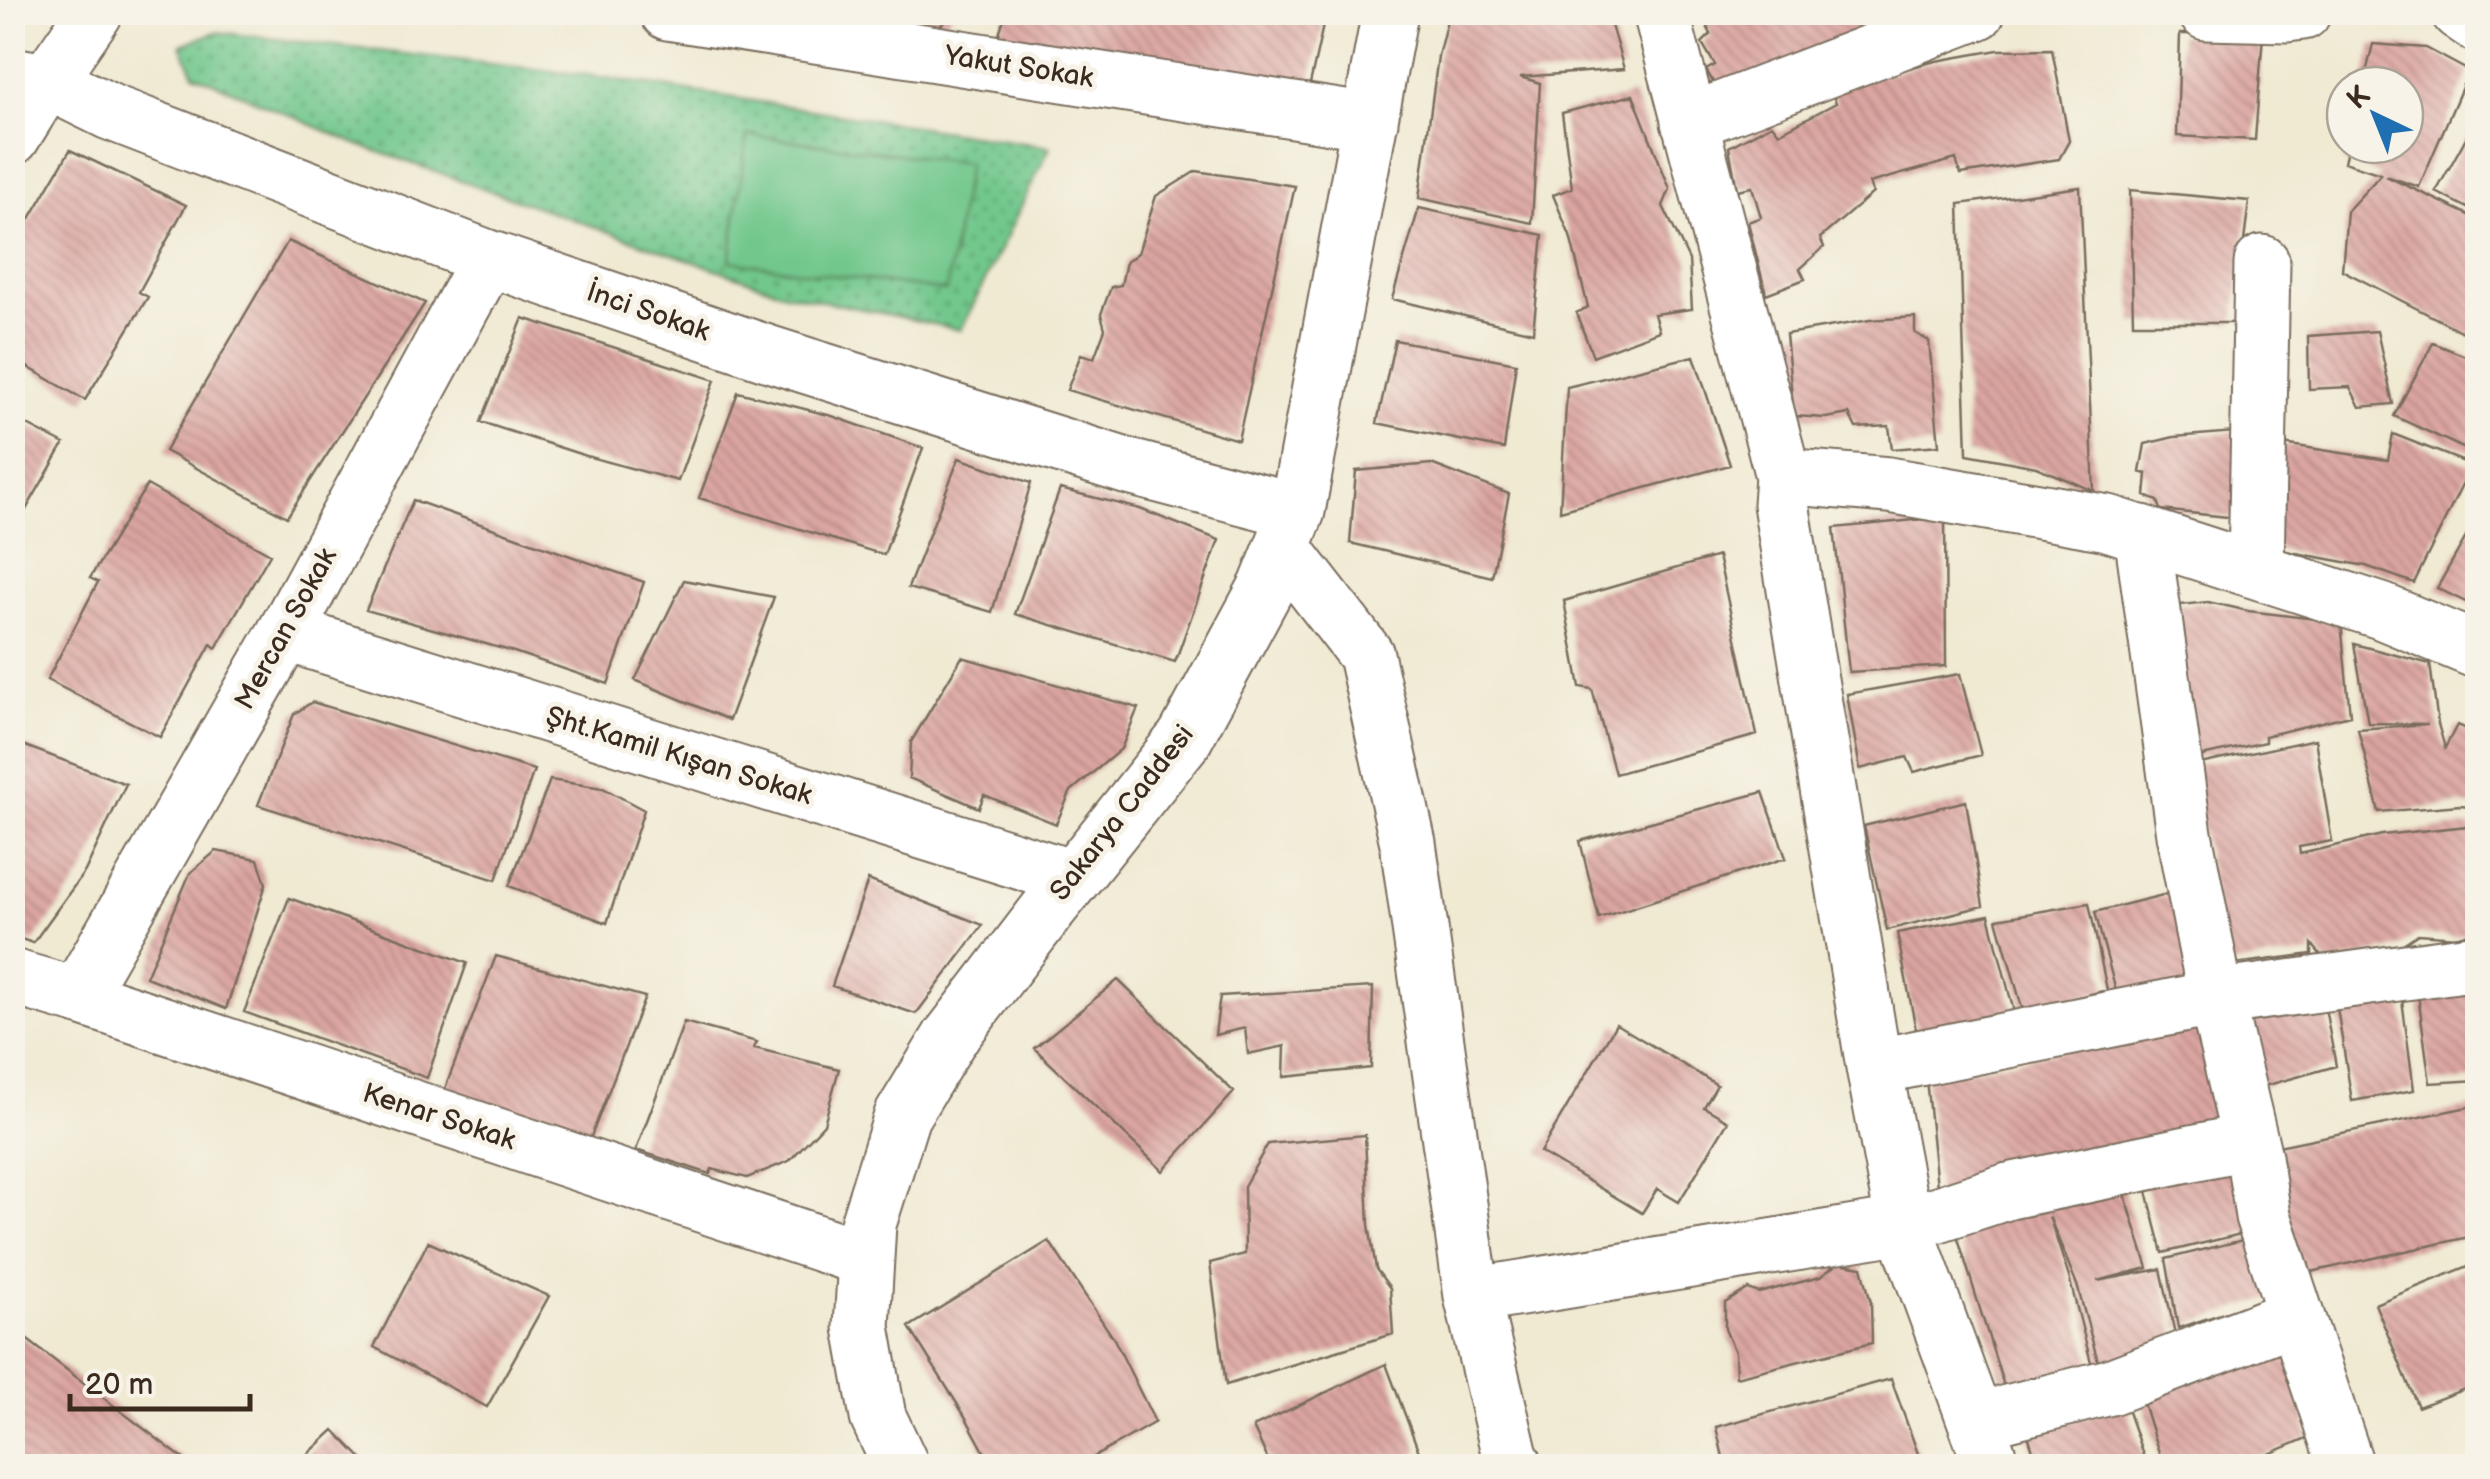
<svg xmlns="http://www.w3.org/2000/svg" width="2490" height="1479" viewBox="0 0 2490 1479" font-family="'Balsamiq Sans',sans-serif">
  <defs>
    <pattern id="park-dots" width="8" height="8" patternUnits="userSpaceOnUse" patternTransform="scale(2.5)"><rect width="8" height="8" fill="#71c78c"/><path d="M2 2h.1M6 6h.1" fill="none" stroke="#5ea272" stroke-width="1.8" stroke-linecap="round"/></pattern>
    <pattern id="building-back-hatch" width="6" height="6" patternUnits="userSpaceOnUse" patternTransform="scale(2.5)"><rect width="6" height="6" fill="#dca6a2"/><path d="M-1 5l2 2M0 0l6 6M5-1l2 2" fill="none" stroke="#b48783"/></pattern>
  </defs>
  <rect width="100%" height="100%" fill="#f7f3e8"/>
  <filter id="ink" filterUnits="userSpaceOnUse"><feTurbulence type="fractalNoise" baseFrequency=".01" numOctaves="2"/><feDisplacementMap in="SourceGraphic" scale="20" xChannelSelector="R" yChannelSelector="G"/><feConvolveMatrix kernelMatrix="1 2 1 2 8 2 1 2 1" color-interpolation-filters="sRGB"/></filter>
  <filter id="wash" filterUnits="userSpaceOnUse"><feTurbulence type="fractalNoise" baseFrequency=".0048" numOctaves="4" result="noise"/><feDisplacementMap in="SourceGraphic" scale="40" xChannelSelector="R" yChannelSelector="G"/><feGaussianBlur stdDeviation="2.25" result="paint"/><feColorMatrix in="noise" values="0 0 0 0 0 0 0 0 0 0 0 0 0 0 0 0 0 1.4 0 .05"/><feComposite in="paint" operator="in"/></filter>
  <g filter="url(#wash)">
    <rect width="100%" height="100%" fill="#f0ead3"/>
    <!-- park -->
    <path fill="url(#park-dots)" stroke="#567855" stroke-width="2.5" d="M 216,32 L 587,75 L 1050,147 L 961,330 L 785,293 L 356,144 L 194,74 L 181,45 Z"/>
    <!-- pitch -->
    <path fill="#71c78c" stroke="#567855" stroke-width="2.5" d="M 747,135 L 968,163 L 946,291 L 730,261 Z"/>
    <g id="blocks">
      <!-- building -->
      <path fill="url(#building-back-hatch)" d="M 858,12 L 955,12 L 929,36 L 894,18 L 877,31 Z
        M 1006,12 L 1326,12 L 1310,84 L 1196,72 L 998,37 Z
        M 1449,12 L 1607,12 L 1624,69 L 1520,77 L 1540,83 L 1532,223 L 1419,198 L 1438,56 Z
        M 1699,12 L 1880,12 L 1836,49 L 1719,92 L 1706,70 L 1715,65 L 1702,43 L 1711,34 Z
        M 2180,34 L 2263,34 L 2255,140 L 2177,136 Z
        M 2373,44 L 2426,48 L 2469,71 L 2419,187 L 2386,176 L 2478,219 L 2478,340 L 2342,270 L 2347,211 L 2381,174 L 2344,162 L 2348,145 L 2405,145 L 2405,85 L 2363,85 Z
        M 2052,49 L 2069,141 L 2059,159 L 1960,174 L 1956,159 L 1869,183 L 1873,193 L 1820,238 L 1824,247 L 1800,269 L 1805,279 L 1766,294 L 1748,222 L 1761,217 L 1752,187 L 1737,190 L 1729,147 L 1772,124 L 1779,133 L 1836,103 L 1830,88 L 1936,61 L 1998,50 Z
        M 1633,95 L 1670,189 L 1663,206 L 1689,260 L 1692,309 L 1654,314 L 1659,331 L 1593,356 L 1576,313 L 1588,307 L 1570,236 L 1553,195 L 1572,188 L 1562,113 Z
        M 2478,116 L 2478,213 L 2436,192 Z
        M 70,150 L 186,205 L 139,292 L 148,297 L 85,400 L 12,358 L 12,233 L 19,223 L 25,227 Z
        M 1196,171 L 1295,186 L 1238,440 L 1067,390 L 1081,354 L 1094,358 L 1105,329 L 1101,314 L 1111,287 L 1121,285 L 1126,262 L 1138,253 L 1156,196 Z
        M 2080,187 L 2094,491 L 2036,467 L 1967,454 L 1959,204 Z
        M 2130,190 L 2249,201 L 2234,323 L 2133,323 Z
        M 1419,208 L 1543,235 L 1533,332 L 1392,299 Z
        M 288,241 L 425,303 L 287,517 L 165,451 Z
        M 1915,317 L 1915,333 L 1929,341 L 1939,445 L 1892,449 L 1889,426 L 1856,428 L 1849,414 L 1826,418 L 1794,416 L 1786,334 L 1870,320 Z
        M 523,318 L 715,380 L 678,481 L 583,455 L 481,422 Z
        M 2377,331 L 2393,404 L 2360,407 L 2350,387 L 2309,389 L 2308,336 Z
        M 1395,340 L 1516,363 L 1504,449 L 1377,423 Z
        M 2433,343 L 2478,361 L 2478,455 L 2394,416 Z
        M 1694,356 L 1730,465 L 1560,511 L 1567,387 Z
        M 738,392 L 832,416 L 923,448 L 884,555 L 699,498 Z
        M 12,417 L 64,444 L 13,532 L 20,537 L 12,549 Z
        M 2234,432 L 2247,519 L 2161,510 L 2158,501 L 2145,496 L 2147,474 L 2140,472 L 2145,444 L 2174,437 Z
        M 2393,434 L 2472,465 L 2414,583 L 2366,566 L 2269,548 L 2283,444 L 2388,460 Z
        M 959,458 L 1031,483 L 992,612 L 908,588 Z
        M 1431,464 L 1509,494 L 1492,577 L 1350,543 L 1356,471 Z
        M 147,485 L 270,554 L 216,648 L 211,644 L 160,737 L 47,680 L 98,582 L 90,578 Z
        M 1060,489 L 1140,509 L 1219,540 L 1175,662 L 1015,614 Z
        M 413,500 L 644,582 L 608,684 L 514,652 L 366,610 Z
        M 2478,516 L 2478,608 L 2437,588 Z
        M 1945,517 L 1946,666 L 1849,672 L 1834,528 Z
        M 1718,556 L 1757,735 L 1615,774 L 1592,689 L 1580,687 L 1564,601 Z
        M 684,580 L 774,597 L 729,720 L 635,680 Z
        M 2208,602 L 2248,611 L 2341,622 L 2350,715 L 2265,736 L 2265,742 L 2193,758 L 2171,606 Z
        M 2354,644 L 2430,664 L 2438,724 L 2445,748 L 2457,725 L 2478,734 L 2478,807 L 2460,805 L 2379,812 L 2358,729 L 2428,724 L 2368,723 Z
        M 962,657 L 1138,708 L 1121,749 L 1071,791 L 1056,824 L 984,795 L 979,808 L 909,778 L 911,742 Z
        M 1960,674 L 1981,755 L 1914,772 L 1907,757 L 1860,769 L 1847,694 Z
        M 312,702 L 534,770 L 496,880 L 258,805 L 294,714 Z
        M 2315,739 L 2332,841 L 2299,847 L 2300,854 L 2382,835 L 2478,825 L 2478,930 L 2456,937 L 2418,934 L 2397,948 L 2328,964 L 2312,944 L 2312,954 L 2226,965 L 2191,766 Z
        M 12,741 L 126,784 L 85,871 L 33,943 L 12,936 Z
        M 550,780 L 603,788 L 644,810 L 607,923 L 509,886 Z
        M 1763,792 L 1786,858 L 1599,918 L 1580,841 Z
        M 1966,801 L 1983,906 L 1887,930 L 1864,826 Z
        M 216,851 L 258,859 L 266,884 L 226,1009 L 146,977 L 190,873 Z
        M 868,880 L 983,925 L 916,1014 L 832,986 Z
        M 2175,892 L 2194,983 L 2118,999 L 2095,912 Z
        M 289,898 L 467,963 L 427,1078 L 244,1012 Z
        M 2089,903 L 2107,990 L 2023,1011 L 1997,919 Z
        M 1989,915 L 2015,1016 L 1917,1035 L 1897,933 Z
        M 496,956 L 645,997 L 589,1142 L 444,1091 Z
        M 1118,980 L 1234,1092 L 1163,1171 L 1034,1048 Z
        M 2478,984 L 2478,1080 L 2430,1083 L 2417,987 Z
        M 1373,987 L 1371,1068 L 1284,1077 L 1285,1046 L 1248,1054 L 1245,1028 L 1215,1035 L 1220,996 Z
        M 2401,992 L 2414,1090 L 2352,1101 L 2337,1008 Z
        M 2325,1008 L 2336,1066 L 2261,1087 L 2245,1023 Z
        M 2204,1021 L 2229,1138 L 1938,1196 L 1926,1079 Z
        M 684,1022 L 757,1042 L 754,1048 L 839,1069 L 824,1124 L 789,1161 L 747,1178 L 712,1169 L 710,1174 L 636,1150 Z
        M 1616,1024 L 1717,1085 L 1704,1107 L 1728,1121 L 1679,1202 L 1657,1189 L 1642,1213 L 1540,1152 Z
        M 2478,1105 L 2478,1235 L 2293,1276 L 2264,1149 Z
        M 1365,1135 L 1369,1225 L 1376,1269 L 1390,1288 L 1393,1334 L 1226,1385 L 1210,1263 L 1245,1254 L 1244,1186 L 1268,1144 Z
        M 2238,1156 L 2253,1231 L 2163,1253 L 2144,1180 Z
        M 2120,1179 L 2148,1268 L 2097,1281 L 2161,1269 L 2178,1348 L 2102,1376 L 2077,1285 L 2049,1216 L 2069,1277 L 2094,1374 L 2007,1396 L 1954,1225 Z
        M 2255,1237 L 2270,1298 L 2178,1328 L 2166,1259 Z
        M 1049,1241 L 1114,1339 L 1155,1422 L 1078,1466 L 992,1466 L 966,1418 L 909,1327 Z
        M 428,1242 L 549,1296 L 487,1407 L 374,1347 Z
        M 2478,1262 L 2478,1384 L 2418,1407 L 2375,1304 Z
        M 1838,1263 L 1862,1267 L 1871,1303 L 1872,1343 L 1736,1377 L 1735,1352 L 1725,1329 L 1725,1303 L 1748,1289 L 1759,1293 L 1820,1277 Z
        M 12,1328 L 181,1457 L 193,1466 L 12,1466 Z
        M 2289,1339 L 2309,1437 L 2241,1466 L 2163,1466 L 2142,1400 Z
        M 1386,1364 L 1419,1452 L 1387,1466 L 1271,1466 L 1253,1427 Z
        M 1891,1379 L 1921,1462 L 1909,1466 L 1725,1466 L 1716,1427 Z
        M 2126,1406 L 2147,1466 L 2038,1466 L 2027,1432 Z
        M 334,1430 L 369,1466 L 295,1466 Z"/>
    </g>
  </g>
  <g filter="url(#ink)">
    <use href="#blocks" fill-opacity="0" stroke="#7a6d5d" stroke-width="2.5"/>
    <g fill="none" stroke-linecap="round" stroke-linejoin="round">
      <!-- minor casing -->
      <g stroke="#7a6d5d" stroke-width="59">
        <path id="minor" d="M 668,12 L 1370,122
          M 1661,12 L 1783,476 L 1781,504 L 1874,1067 L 1904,1225 L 1992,1466
          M 2206,12 L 2287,14 L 2303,12
          M 2459,12 L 2478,25
          M 12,75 L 47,81 L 110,112 L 485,257 L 773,355 L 1129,467 L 1297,511
          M 1689,122 L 1977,12
          M 12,137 L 47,81 L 95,12
          M 1783,476 L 1889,485 L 2108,523 L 2381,611 L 2478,651
          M 2142,533 L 2184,834 L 2216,998 L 2254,1157 L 2263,1216 L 2346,1466
          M 1283,548 L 1366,655 L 1408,843 L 1472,1296 L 1510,1456 L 1515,1466
          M 2256,570 L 2262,263
          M 285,633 L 1073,878
          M 12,977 L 77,996 L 866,1259
          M 77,996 L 285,633 L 475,283 L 485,257
          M 1874,1067 L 2216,998 L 2478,962
          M 1472,1296 L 1904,1225 L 2009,1191 L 2250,1141
          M 1976,1421 L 2110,1387 L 2296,1316
          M 901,1466 L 878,1417 L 862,1327 L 868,1224 L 902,1116 L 949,1039 L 1050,907 L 1185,738 L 1267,586 L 1297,511 L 1390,12"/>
      </g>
      <!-- minor -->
      <use href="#minor" stroke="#fff" stroke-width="55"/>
    </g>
  </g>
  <g text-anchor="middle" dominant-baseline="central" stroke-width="10" stroke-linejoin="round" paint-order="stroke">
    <!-- street labels -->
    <g font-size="28" fill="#3b2a1e" stroke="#f7f3e8">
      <text transform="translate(1019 67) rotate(9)">Yakut Sokak</text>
      <text transform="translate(648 312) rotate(19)">İnci Sokak</text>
      <text transform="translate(286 629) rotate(-61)">Mercan Sokak</text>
      <text transform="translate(679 756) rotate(17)">Şht.Kamil Kışan Sokak</text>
      <text transform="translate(1122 813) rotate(-52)">Sakarya Caddesi</text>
      <text transform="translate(439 1117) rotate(18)">Kenar Sokak</text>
    </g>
  </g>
  <!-- margin -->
  <rect width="2490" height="1479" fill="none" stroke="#f7f3e8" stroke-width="50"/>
  <!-- north arrow -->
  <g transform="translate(2375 115) rotate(317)"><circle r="48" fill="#f7f3e8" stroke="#aca397" stroke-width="2.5"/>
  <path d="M0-8L18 38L0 25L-18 38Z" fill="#1f6fb2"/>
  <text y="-15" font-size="28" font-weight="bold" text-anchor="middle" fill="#3b2a1e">K</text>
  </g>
  <!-- scale -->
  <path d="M70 1394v15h180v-15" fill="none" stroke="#3b2a1e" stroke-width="5"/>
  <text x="85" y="1394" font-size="30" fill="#3b2a1e" stroke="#f7f3e8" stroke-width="8" paint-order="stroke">20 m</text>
</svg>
